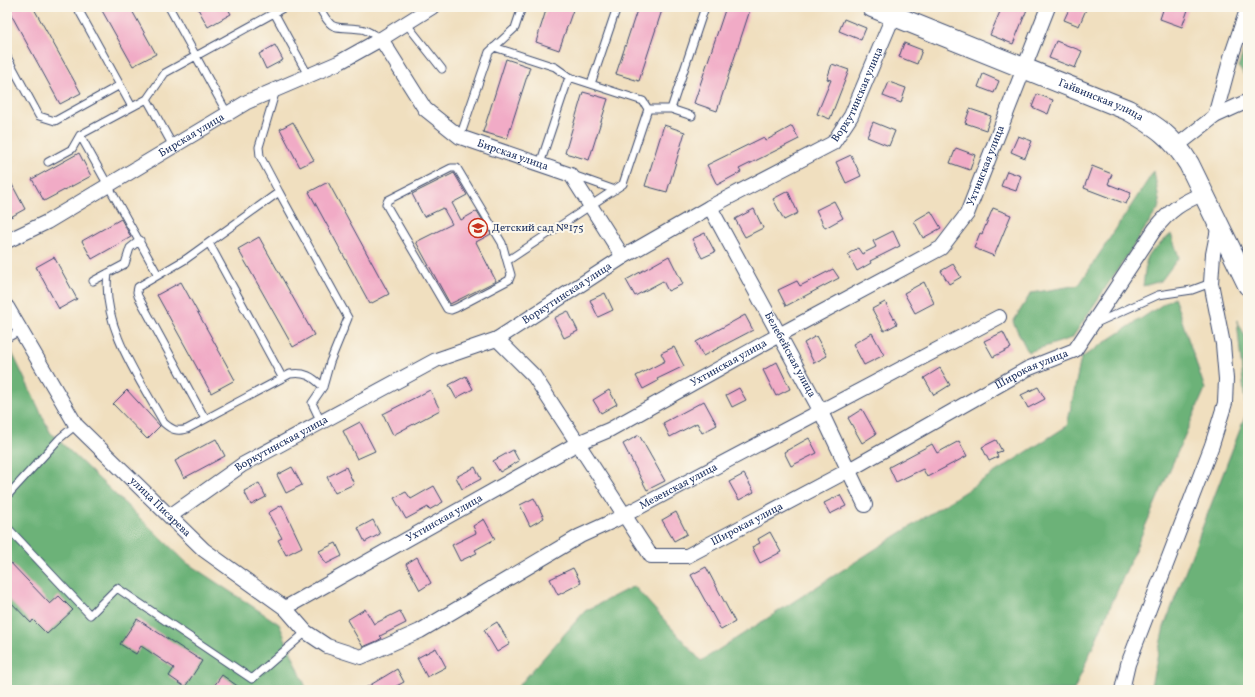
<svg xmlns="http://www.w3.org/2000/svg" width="1255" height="697" viewBox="0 0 1255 697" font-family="Vollkorn,serif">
  <rect width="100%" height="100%" fill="#fbf7ec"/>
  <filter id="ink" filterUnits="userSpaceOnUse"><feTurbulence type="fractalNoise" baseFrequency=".025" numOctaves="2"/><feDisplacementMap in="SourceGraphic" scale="8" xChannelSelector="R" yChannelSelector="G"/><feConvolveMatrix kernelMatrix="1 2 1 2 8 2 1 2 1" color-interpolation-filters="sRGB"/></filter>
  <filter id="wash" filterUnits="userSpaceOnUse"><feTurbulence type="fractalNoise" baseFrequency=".012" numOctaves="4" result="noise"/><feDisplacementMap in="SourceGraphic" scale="16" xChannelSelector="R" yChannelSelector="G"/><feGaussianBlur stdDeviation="0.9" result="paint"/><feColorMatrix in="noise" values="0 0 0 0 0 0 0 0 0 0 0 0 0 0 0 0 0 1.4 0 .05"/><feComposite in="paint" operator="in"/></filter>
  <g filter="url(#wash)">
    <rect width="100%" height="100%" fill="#f0dfbf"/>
    <!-- forest -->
    <path fill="#6cb278" stroke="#44706b" d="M 1248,40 L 1248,78 L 1238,67 Z
      M 1154,171 L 1160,206 L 1072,338 L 1028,352 L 1013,322 L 1031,293 L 1079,285 Z
      M 1171,234 L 1179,257 L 1161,281 L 1143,286 L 1147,256 Z
      M 1174,297 L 1205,389 L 1074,690 L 515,690 L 585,611 L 634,586 L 701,661 L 1067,426 L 1081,358 Z
      M 1237,320 L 1248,342 L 1248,690 L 1150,690 L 1164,627 L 1246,414 Z
      M 7,342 L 50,432 L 187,563 L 279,624 L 307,690 L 7,690 Z"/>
    <g id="blocks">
      <!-- building -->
      <path fill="#f1abc6" d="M 7,7 L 33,7 L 81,93 L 60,104 Z
        M 100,7 L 130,7 L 156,54 L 133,66 Z
        M 197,7 L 227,7 L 231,14 L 208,27 Z
        M 547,7 L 574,7 L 559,50 L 536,42 Z
        M 638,7 L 663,7 L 639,81 L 616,74 Z
        M 726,7 L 751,7 L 717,111 L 694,103 Z
        M 1002,7 L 1028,7 L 1013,44 L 990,35 Z
        M 1070,7 L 1087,7 L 1079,26 L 1064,20 Z
        M 1164,7 L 1189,7 L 1182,27 L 1160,19 Z
        M 844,19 L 866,28 L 861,40 L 839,31 Z
        M 1056,41 L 1082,51 L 1075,68 L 1049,58 Z
        M 904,43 L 922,50 L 917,64 L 899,57 Z
        M 275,45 L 283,60 L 266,69 L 259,54 Z
        M 506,59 L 530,67 L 507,139 L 483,132 Z
        M 832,64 L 849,70 L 830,119 L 817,114 L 831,80 L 827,79 Z
        M 983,74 L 999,81 L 994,93 L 978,87 Z
        M 889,82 L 906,88 L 901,103 L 883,96 Z
        M 583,92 L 608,99 L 589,160 L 565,153 Z
        M 1037,94 L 1053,100 L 1048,114 L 1032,107 Z
        M 970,109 L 991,116 L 986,130 L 965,123 Z
        M 293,122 L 314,160 L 300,167 L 280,129 Z
        M 873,122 L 895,131 L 889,146 L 867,137 Z
        M 664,125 L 685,132 L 667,192 L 645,186 Z
        M 792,126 L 799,139 L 739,169 L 741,172 L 717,185 L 707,165 L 764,137 L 765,141 Z
        M 1018,136 L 1032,141 L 1025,158 L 1011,152 Z
        M 956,148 L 975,155 L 970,170 L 950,163 Z
        M 79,153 L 91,176 L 44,201 L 32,179 Z
        M 851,155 L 861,176 L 846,183 L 836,162 Z
        M 1092,166 L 1112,174 L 1108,184 L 1131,193 L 1126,204 L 1084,188 Z
        M 1007,171 L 1021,176 L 1016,191 L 1001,186 Z
        M 454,173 L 467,195 L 452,203 L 461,220 L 477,211 L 491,234 L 476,242 L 496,281 L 450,304 L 416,242 L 452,224 L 443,208 L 424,217 L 412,194 Z
        M 7,175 L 25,209 L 7,219 Z
        M 328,182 L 389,294 L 370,304 L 309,192 Z
        M 788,191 L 798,213 L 784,220 L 773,199 Z
        M 834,201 L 843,218 L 825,228 L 816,210 Z
        M 993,208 L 1011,215 L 994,256 L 974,248 L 980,233 L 982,234 Z
        M 754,209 L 763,228 L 745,237 L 735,219 Z
        M 931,211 L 941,228 L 923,238 L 914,221 Z
        M 121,219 L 131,237 L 92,259 L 82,241 Z
        M 893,231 L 900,246 L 870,261 L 871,263 L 857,271 L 848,254 L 858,248 L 862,254 L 876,247 L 873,241 Z
        M 705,233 L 715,252 L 702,258 L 692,239 Z
        M 259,237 L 314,335 L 293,347 L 238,249 Z
        M 669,256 L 683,284 L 668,291 L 663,281 L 635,296 L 626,280 Z
        M 54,257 L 77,299 L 59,309 L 36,267 Z
        M 953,264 L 961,277 L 949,284 L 941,271 Z
        M 833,269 L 839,278 L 786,306 L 778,290 L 797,281 L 800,286 Z
        M 181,282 L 235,380 L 211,393 L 157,295 Z
        M 924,282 L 934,303 L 915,313 L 904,293 Z
        M 605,293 L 613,310 L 598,317 L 590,300 Z
        M 885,302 L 897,324 L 884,331 L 872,309 Z
        M 568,311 L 578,331 L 564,338 L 554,318 Z
        M 745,315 L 753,330 L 703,356 L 696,342 Z
        M 1003,332 L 1011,348 L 993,357 L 984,341 Z
        M 872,333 L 884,355 L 864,365 L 853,344 Z
        M 816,336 L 827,356 L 814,363 L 804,343 Z
        M 674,347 L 684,366 L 657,379 L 658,381 L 643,389 L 636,376 L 665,361 L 661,353 Z
        M 777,362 L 790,389 L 776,396 L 763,370 Z
        M 940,368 L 950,385 L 934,395 L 924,378 Z
        M 466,376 L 473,389 L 456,398 L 449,385 Z
        M 1038,387 L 1045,399 L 1028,408 L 1021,395 Z
        M 739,388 L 746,400 L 732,407 L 726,395 Z
        M 127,390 L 160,426 L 147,439 L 113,404 Z
        M 430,390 L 440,410 L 393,435 L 383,414 Z
        M 609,390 L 617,404 L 601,413 L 593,400 Z
        M 704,401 L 717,425 L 702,433 L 697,423 L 670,437 L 663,423 Z
        M 862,409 L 876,434 L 862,443 L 848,418 Z
        M 360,422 L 375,451 L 357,459 L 343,431 Z
        M 639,435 L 665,481 L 647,490 L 623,444 Z
        M 809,438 L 817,453 L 791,466 L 784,452 Z
        M 216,439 L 225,456 L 184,478 L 175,461 Z
        M 996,440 L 1002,451 L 996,453 L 998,457 L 989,461 L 982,447 Z
        M 959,441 L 967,456 L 927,477 L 923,469 L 896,482 L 889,467 L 932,444 L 937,453 Z
        M 513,450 L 519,461 L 500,472 L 493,461 Z
        M 292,467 L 302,485 L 286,493 L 277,475 Z
        M 346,467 L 354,484 L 335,493 L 327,477 Z
        M 475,467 L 481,479 L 462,489 L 456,477 Z
        M 744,474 L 754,492 L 739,500 L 729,482 Z
        M 259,483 L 266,497 L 251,505 L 244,491 Z
        M 434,486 L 443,502 L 429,510 L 428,507 L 406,519 L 394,498 L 406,492 L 411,499 Z
        M 840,495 L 846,506 L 830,514 L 824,503 Z
        M 534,498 L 544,518 L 530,526 L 520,505 Z
        M 282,505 L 302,547 L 286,555 L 278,540 L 282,538 L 268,513 Z
        M 676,512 L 687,534 L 674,541 L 662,520 Z
        M 484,519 L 495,539 L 475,550 L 477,553 L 460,561 L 452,545 L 476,533 L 473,526 Z
        M 373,520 L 380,534 L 365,542 L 358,528 Z
        M 770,532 L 781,552 L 760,563 L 752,547 L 760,543 L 758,539 Z
        M 336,543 L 342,556 L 326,564 L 319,551 Z
        M 417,557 L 431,583 L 420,590 L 406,564 Z
        M 7,559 L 50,604 L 59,596 L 73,610 L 47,634 L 33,620 L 31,623 L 7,598 Z
        M 706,567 L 735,622 L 721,630 L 691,575 Z
        M 573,568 L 581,583 L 558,595 L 550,579 Z
        M 365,609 L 374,624 L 400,611 L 406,623 L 380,636 L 382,638 L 377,641 L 363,647 L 347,620 Z
        M 137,619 L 202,661 L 185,687 L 169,676 L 174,668 L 141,646 L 136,654 L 120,644 Z
        M 497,622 L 510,644 L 497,652 L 484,630 Z
        M 436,648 L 446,667 L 427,677 L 417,658 Z
        M 397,669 L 404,682 L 389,690 L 362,690 Z
        M 222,675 L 243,690 L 211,690 Z"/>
    </g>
  </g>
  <g filter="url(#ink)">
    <use href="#blocks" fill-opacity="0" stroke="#3b496d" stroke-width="1"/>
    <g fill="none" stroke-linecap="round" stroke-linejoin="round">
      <!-- lane casing -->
      <g stroke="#3b496d" stroke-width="9">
        <path id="lane" d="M 77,7 L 132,107
          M 169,7 L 227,113
          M 271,7 L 308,75
          M 319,7 C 334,34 333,25 360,29 C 367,29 375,36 381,39
          M 405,22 L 442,69
          M 494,47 L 555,67 L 569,77 L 643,101 L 648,109
          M 7,57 L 39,116 L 55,121 L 120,85
          M 591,84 L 617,7
          M 276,90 L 259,147 L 260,156 L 279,192
          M 147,99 L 165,73 L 285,7
          M 671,109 L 692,116
          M 80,135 L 158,275
          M 460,137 L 489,52 L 515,28 L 522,7
          M 48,162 L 72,149 L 80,135 L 147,99 L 173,146
          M 540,164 L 569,77
          M 573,175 L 615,190
          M 209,243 L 282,377
          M 507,261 L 511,275 L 509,280 L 456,308 L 451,310 L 447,309 L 388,208 L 386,204 L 388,200 L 451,168 L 457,168 L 502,243 L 507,261 L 623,184 L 648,109 L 671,109 L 705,7
          M 108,273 C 101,326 139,378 164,423 C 172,430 177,432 187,429 L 290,374 C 305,372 312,376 323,387
          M 93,281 L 125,264 L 130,248 L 140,240
          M 1094,324 L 1158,295 L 1192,290 L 1211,283
          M 7,338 L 20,331
          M 205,419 L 138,296 L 137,292 L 138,287 L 186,259 L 279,192 L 348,318 L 330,362 L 323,387 L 312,403 L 321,422
          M 7,496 L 60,438 L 76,425
          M 7,527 L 90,615 L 117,588 L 252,679 L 306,632"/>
      </g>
      <!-- street casing -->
      <g stroke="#3b496d" stroke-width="16">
        <g id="street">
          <path d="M 381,39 L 432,7"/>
          <path d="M 1215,116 L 1231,57 L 1248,7"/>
          <path d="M 1178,145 L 1215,116 L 1248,101"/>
          <path id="s1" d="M 710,207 L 821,412 L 865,505"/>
          <path id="s2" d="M 7,241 L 47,222 L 247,102 L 338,63 L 381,39 L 425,109 L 460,137 L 571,175 L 623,257"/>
          <path id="s3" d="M 7,307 L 76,425 L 204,550 L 285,608 L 306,632 L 327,646 L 361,657 L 420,631 L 580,536 L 613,521 L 999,317"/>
          <path id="s4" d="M 497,339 L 534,376 L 651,556 L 687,556 L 849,470 L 1027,369 L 1075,350 L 1155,229 C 1171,209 1181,203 1204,193"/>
          <path id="s5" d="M 170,516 L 242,465 L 436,360 L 497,339 L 623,257 L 710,207 L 833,143 L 851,116 L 897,7"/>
          <path id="s6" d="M 285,608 L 578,443 L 609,430 L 779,335 L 941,248 L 967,214 L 1048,7"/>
          <path d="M 1122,690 L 1128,664 L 1212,445 L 1225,403 L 1226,379 L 1223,344 L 1211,283 L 1213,254 L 1219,224"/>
        </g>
      </g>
      <!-- secondary casing -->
      <g stroke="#3b496d" stroke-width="22">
        <g id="secondary">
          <path id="s7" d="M 872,7 L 1128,110 C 1156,126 1172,136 1189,164 L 1248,285"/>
        </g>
      </g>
      <!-- lane -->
      <use href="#lane" stroke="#fff" stroke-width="7"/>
      <!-- street -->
      <use href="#street" stroke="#fff" stroke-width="14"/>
      <!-- secondary -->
      <use href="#secondary" stroke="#fff" stroke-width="20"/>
    </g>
  </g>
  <!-- icons -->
  <defs>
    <g id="school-ring" transform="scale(1)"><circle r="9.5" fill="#fbf7ec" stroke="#c8321e" stroke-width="1.5"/><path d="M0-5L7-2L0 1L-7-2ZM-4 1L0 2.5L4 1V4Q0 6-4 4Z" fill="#c8321e"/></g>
  </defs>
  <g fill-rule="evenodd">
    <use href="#school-ring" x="478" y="228"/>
  </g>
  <g text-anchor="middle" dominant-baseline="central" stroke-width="4" stroke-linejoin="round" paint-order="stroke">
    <!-- street labels -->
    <g font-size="11" fill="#1b2f5e" stroke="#fbf7ec">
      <text stroke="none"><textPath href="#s5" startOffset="817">Воркутинская улица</textPath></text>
      <text stroke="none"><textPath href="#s7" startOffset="247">Гайвинская улица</textPath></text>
      <text stroke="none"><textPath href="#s2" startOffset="213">Бирская улица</textPath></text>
      <text stroke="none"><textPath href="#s2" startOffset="609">Бирская улица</textPath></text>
      <text stroke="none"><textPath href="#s6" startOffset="843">Ухтинская улица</textPath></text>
      <text stroke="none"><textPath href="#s5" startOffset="457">Воркутинская улица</textPath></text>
      <text stroke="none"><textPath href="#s1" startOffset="168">Белебейская улица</textPath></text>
      <text stroke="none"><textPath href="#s6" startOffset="507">Ухтинская улица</textPath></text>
      <text stroke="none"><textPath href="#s4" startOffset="695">Широкая улица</textPath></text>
      <text stroke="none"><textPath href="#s5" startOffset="133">Воркутинская улица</textPath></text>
      <text stroke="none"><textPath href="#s3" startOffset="869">Мезенская улица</textPath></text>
      <text stroke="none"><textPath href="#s3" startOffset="254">улица Писарева</textPath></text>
      <text stroke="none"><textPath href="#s6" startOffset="183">Ухтинская улица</textPath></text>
      <text stroke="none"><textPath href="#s4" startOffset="371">Широкая улица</textPath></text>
    </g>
    <!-- poi labels -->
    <g font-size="11" fill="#1b2f5e" stroke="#fbf7ec" text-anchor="start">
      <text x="492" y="228">Детский сад №175</text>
    </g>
  </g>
  <!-- margin -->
  <rect width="1255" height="697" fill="none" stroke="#fbf7ec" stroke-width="24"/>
</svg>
